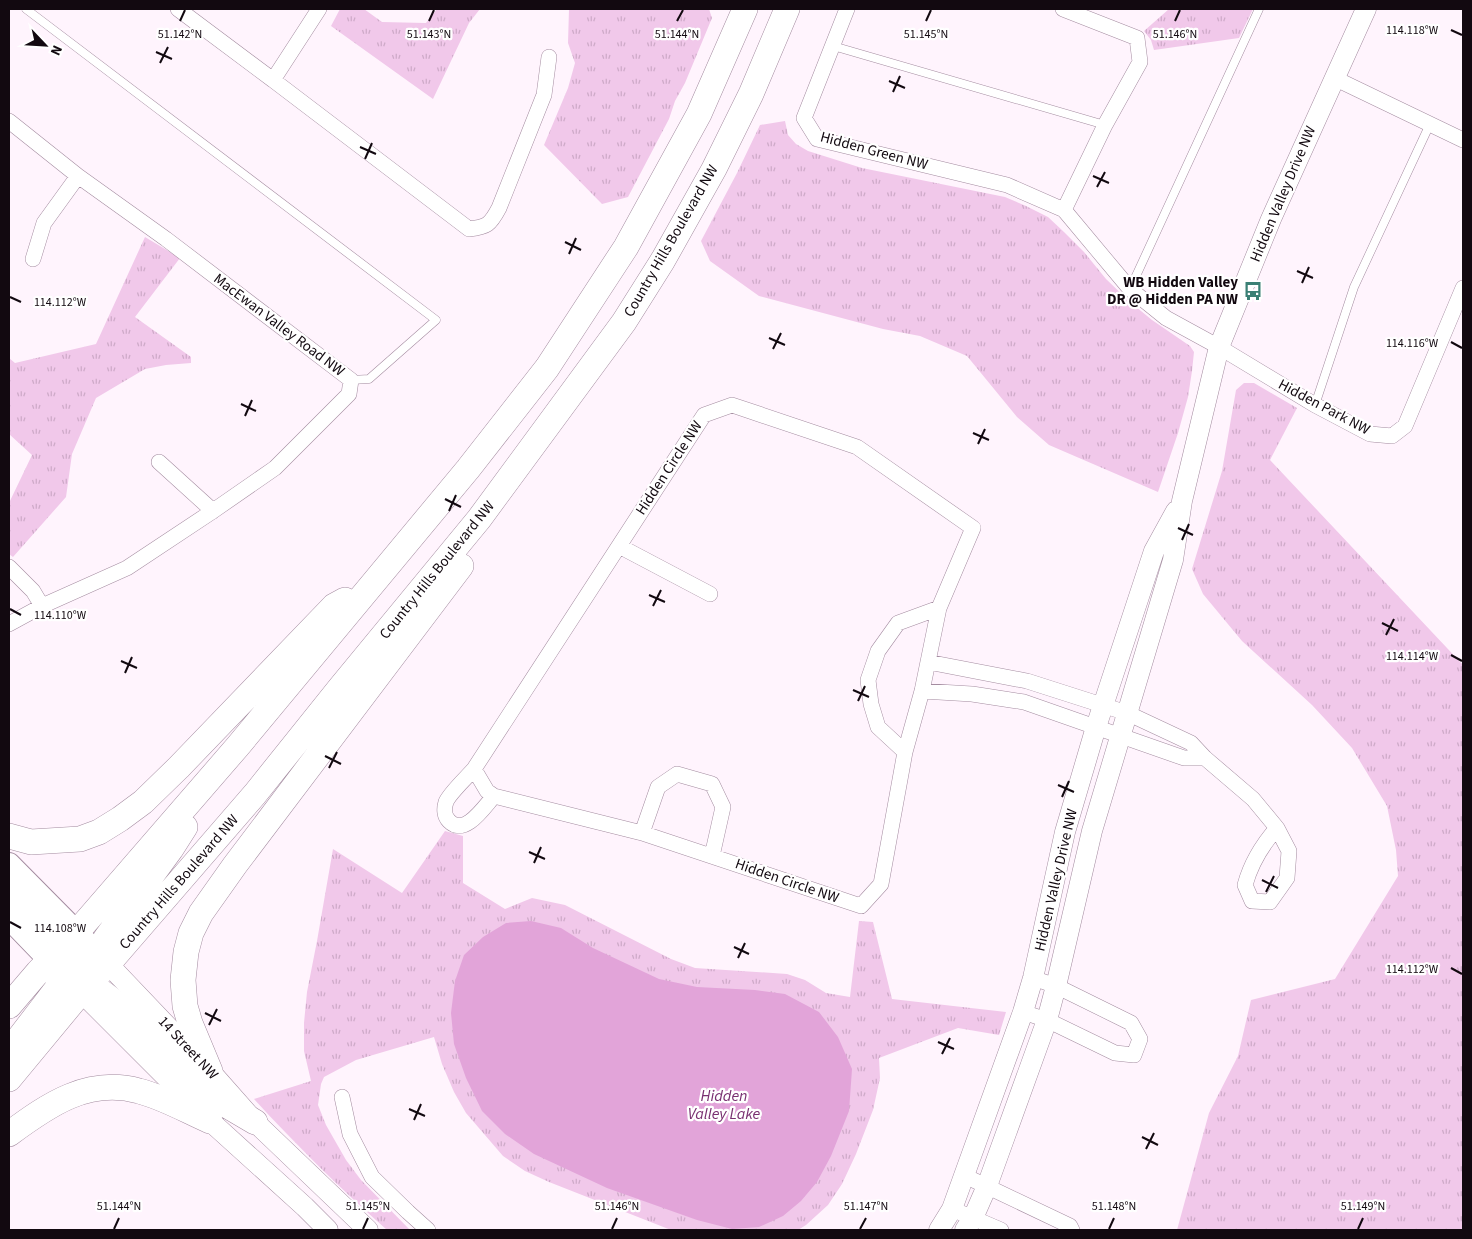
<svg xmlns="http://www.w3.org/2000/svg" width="1472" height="1239" viewBox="0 0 1472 1239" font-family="'Source Sans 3',sans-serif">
  <defs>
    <pattern id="park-tufts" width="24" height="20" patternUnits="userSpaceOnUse" patternTransform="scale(1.25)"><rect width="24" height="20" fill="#f1c8ea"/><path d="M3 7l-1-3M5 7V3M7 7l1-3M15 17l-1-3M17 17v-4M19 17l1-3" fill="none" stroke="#ceaac8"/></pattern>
  </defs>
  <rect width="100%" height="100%" fill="#fff4fd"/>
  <!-- park -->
  <path fill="url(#park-tufts)" d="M 340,9 L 364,9 L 382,22 L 426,23 L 437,9 L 480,9 L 469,23 L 433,99 L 331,26 Z
    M 569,9 L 709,9 L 712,18 L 685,83 L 675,101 L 669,119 L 628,197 L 602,204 L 544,145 L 568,88 L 575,63 L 568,43 Z
    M 1169,9 L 1253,9 L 1239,38 L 1154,50 L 1151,40 L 1144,31 Z
    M 785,121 L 788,135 L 796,144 L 808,151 L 862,168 L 1005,197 L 1026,206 L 1048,217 L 1064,232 L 1084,252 L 1106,279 L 1130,302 L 1152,320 L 1190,346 L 1194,352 L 1192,371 L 1188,397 L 1178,433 L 1158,492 L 1049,445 L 1017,417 L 967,356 L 920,336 L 883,329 L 759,296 L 710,261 L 701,241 L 737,173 L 760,125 Z
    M 145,237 L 180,258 L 135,317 L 191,357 L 191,363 L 166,365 L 145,369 L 96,398 L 72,454 L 66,497 L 13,557 L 9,554 L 9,503 L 32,455 L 9,434 L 9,358 L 15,363 L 96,344 Z
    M 1244,383 L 1254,383 L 1297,408 L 1270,460 L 1463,665 L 1463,1230 L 1177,1230 L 1209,1113 L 1238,1056 L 1251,1000 L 1335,979 L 1398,876 L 1396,850 L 1387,806 L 1352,748 L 1312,705 L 1242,641 L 1203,594 L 1192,569 L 1222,471 L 1236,390 Z
    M 445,831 L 463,836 L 463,883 L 505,909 L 532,898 L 565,905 L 671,959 L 695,968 L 787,974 L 805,980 L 826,993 L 850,997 L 859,921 L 873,922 L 892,999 L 1006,1012 L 999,1035 L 958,1028 L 879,1058 L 880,1078 L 873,1110 L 856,1154 L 842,1184 L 828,1205 L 806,1225 L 798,1230 L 671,1230 L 549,1182 L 525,1171 L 503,1156 L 466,1113 L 454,1092 L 442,1064 L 434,1037 L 356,1060 L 324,1077 L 321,1084 L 318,1105 L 326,1125 L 346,1160 L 361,1180 L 410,1230 L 387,1230 C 341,1189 296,1145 254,1099 L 311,1081 L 304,1051 L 304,1023 L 307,992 L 317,941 L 333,849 L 402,893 Z"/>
  <!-- water -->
  <path fill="#e2a4d9" d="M 531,921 L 561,928 L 593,948 L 659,979 L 697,987 L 755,990 L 785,994 L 819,1012 L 838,1037 L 852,1069 L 849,1111 L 831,1156 L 817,1182 L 801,1201 L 783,1216 L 759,1227 L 732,1229 L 697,1220 L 607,1188 L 534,1154 L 505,1134 L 482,1111 L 466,1078 L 454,1044 L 451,1013 L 455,981 L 464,955 L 483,937 L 506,923 Z"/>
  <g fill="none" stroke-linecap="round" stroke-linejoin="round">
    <!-- service casing -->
    <g stroke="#a48ca0" stroke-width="9">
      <path id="service" d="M 26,9 L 436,320 L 369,379 L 351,380
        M 833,46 L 1105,125
        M 1130,289 L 1259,9
        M 1315,405 L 1354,287 L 1430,124"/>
    </g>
    <!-- minor casing -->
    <g stroke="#a48ca0" stroke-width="16">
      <path id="minor" d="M 178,9 L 273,80 L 319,9
        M 847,9 L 804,118 L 817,139 L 1007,185 L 1064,210 L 1130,289 L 1166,318 L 1219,347 L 1315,405 L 1370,434 L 1392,436 L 1405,426 L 1463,288
        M 1063,9 L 1137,38 L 1140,62 L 1105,125 L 1064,210
        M 1334,78 L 1463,140
        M 273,80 L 469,229 C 487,227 490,225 499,208 L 544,95 L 549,57
        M 9,121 L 78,176 L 166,239 L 351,380 L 349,394 L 275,468 L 213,511 L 127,568 L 42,606 L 9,624
        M 33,259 L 44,223 L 78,176
        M 159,462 L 213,511
        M 619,546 L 710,594
        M 9,567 L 33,591 L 42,606
        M 928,662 L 1027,681 L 1127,713 L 1191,743 L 1205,758 L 1253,799 L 1277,828 L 1289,851 L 1287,878 L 1270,902 L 1252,901 L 1245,885 C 1251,863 1262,845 1277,828
        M 922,691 L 972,694 L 1024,702 L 1184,758 L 1205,758
        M 905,752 L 878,727 L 871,704 L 868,680 L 878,651 L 898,623 L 939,608
        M 474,769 L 487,791 L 494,796 L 642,833 L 861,906 L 881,884 L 905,752 L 922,691 L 939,608 L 973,528 L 857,447 L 732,405 L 704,415 L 474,769 C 467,777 449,794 446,802 C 444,808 444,816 449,821 C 465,837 484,807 494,796
        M 642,833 L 658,787 L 677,774 L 712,784 L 723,807 L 712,856
        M 1023,1012 L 1047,1020 L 1115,1053 L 1134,1055 L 1140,1039 L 1131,1023 L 1056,986 L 1033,978
        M 342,1097 L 350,1134 L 372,1177 L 408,1212 L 428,1230
        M 965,1176 L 1070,1226 L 1072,1230
        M 952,1209 L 1001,1230"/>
    </g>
    <!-- tertiary casing -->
    <g stroke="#a48ca0" stroke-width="21">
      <path id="tertiary" d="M 108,964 L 210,1071 L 255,1122 L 368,1230
        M 81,992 L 210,1121 L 305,1207 L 328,1230
        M 939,1230 L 952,1209 L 1023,1012 L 1033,978 L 1065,832 L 1096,727 L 1154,551 L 1176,511
        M 965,1230 L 973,1218 L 987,1186 L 1047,1020 L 1056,986 L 1092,831 L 1173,560 L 1182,501 L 1219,347 L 1271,219 L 1366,9"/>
    </g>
    <!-- secondary casing -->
    <g stroke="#a48ca0" stroke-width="24">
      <path id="secondary" d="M 9,864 L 108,964
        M 9,918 L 62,973"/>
    </g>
    <!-- primary casing -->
    <g stroke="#a48ca0" stroke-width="26">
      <path id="primary" d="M 9,836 L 31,842 L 80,839 L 99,832 L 120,819 L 143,802 L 179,767 L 334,606 L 345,600
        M 9,890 L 49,928 L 80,954
        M 86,972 L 106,938 L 171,849 L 185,827
        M 78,974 L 112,1000 L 184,1066 L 221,1102 L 255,1122
        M 9,1006 L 38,972 L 77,932 L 238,746 L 468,469 L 547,368 L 626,247 L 699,114 L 745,9
        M 9,1051 L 56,990 L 74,949
        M 210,1071 L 190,1023 L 185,1006 L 183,980 L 186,952 L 191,933 L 201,913 L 235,865 L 461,566
        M 9,1079 L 81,992 L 108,964 L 255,794 L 339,689 L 479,519 L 624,322 L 663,260 L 714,169 L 751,94 L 787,9
        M 9,1134 C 48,1105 88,1077 139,1091 C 163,1097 187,1111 210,1121"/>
    </g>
    <!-- service -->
    <use href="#service" stroke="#fff" stroke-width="8"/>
    <!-- minor -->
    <use href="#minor" stroke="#fff" stroke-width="15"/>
    <!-- tertiary -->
    <use href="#tertiary" stroke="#fff" stroke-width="20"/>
    <!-- secondary -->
    <use href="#secondary" stroke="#fff" stroke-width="22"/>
    <!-- primary -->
    <use href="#primary" stroke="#fff" stroke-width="25"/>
  </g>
  <!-- ticks -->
  <path fill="none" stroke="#120910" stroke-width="2" d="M 180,21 L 185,10M 429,21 L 434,10M 677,21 L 683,10M 926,21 L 931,10M 1175,21 L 1180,10M 1451,30 L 1462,35M 156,52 L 172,59M 160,63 L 168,47M 889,81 L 905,88M 893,92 L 900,76M 360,147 L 376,154M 365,159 L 372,143M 1093,176 L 1109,183M 1097,187 L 1105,172M 565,242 L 581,250M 569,254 L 576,238M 1297,271 L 1313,278M 1302,283 L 1309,267M 10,297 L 21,302M 769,338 L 785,345M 1451,342 L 1462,348M 773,349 L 781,333M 241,404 L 256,411M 245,416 L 252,400M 973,433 L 989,440M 978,444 L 985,429M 445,499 L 461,507M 449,511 L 456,495M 1178,528 L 1193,535M 1182,540 L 1189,524M 649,595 L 665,602M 653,606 L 661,590M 10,609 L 21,615M 1382,623 L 1398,631M 1386,635 L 1394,619M 1451,655 L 1462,661M 121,661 L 137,668M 125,673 L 132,657M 853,690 L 869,697M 858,701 L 865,686M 325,756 L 341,764M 329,768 L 337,752M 1058,785 L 1074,792M 1062,797 L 1069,781M 529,852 L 545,859M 534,863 L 541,847M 1262,880 L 1278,888M 1266,892 L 1274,876M 10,922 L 21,928M 734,947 L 749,954M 738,958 L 745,943M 1451,968 L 1462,974M 205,1013 L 221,1021M 209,1025 L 217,1009M 938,1042 L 954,1049M 942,1054 L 950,1038M 409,1109 L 425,1116M 414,1120 L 421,1104M 1142,1137 L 1158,1145M 1146,1149 L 1154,1133M 114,1229 L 119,1218M 363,1229 L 368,1218M 612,1229 L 617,1218M 860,1229 L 866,1218M 1109,1229 L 1114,1218M 1358,1229 L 1363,1218"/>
  <!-- icons -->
  <defs>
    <g id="bus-bare" transform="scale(1.5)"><path d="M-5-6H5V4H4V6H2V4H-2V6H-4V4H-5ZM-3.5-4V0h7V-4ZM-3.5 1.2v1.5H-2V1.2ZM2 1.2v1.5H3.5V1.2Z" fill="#3b8075" stroke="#fff" stroke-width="2.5" paint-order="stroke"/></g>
  </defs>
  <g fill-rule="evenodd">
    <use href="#bus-bare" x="1253" y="291"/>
  </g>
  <g text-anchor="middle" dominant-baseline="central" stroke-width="4.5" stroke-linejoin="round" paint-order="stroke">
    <!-- street labels -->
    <g font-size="15" fill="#120910" stroke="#fff">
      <text transform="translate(874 151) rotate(15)">Hidden Green NW</text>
      <text transform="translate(1283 194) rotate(-67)">Hidden Valley Drive NW</text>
      <text transform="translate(671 241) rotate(-60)">Country Hills Boulevard NW</text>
      <text transform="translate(279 325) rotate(37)">MacEwan Valley Road NW</text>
      <text transform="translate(1324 407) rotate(28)">Hidden Park NW</text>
      <text transform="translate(669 468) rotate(-57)">Hidden Circle NW</text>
      <text transform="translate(437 570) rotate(-51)">Country Hills Boulevard NW</text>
      <text transform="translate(1056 880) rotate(-77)">Hidden Valley Drive NW</text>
      <text transform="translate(787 881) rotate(19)">Hidden Circle NW</text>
      <text transform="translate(179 882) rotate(-49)">Country Hills Boulevard NW</text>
      <text transform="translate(188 1048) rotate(47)">14 Street NW</text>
    </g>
    <!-- poi labels -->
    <g font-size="15" font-weight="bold" fill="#120910" stroke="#fff" text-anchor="end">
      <text x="1238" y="282">WB Hidden Valley<tspan x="1238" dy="17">DR @ Hidden PA NW</tspan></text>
    </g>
    <!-- water labels -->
    <g font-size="16" font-style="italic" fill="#793071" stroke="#fff">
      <text x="724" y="1096">Hidden<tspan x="724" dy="18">Valley Lake</tspan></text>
    </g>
  </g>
  <g font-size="12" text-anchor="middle" fill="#120910" stroke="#fff" stroke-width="4.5" stroke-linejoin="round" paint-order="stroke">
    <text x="1412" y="34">114.118°W</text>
    <text x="180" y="38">51.142°N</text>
    <text x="429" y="38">51.143°N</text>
    <text x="677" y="38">51.144°N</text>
    <text x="926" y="38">51.145°N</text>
    <text x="1175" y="38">51.146°N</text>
    <text x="60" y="306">114.112°W</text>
    <text x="1412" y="347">114.116°W</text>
    <text x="60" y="619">114.110°W</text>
    <text x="1412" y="660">114.114°W</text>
    <text x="60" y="932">114.108°W</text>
    <text x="1412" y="973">114.112°W</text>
    <text x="368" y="1210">51.145°N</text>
    <text x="617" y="1210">51.146°N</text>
    <text x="866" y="1210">51.147°N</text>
    <text x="1114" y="1210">51.148°N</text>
    <text x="1363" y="1210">51.149°N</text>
    <text x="119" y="1210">51.144°N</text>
  </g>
  <!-- border -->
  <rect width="1472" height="1239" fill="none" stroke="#120910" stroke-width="20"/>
  <!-- north arrow -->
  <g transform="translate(45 45) rotate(115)" stroke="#ffffff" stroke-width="4" paint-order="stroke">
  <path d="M0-4L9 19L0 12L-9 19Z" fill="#120910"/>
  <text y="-8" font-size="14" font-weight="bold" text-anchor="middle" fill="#120910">N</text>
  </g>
</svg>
